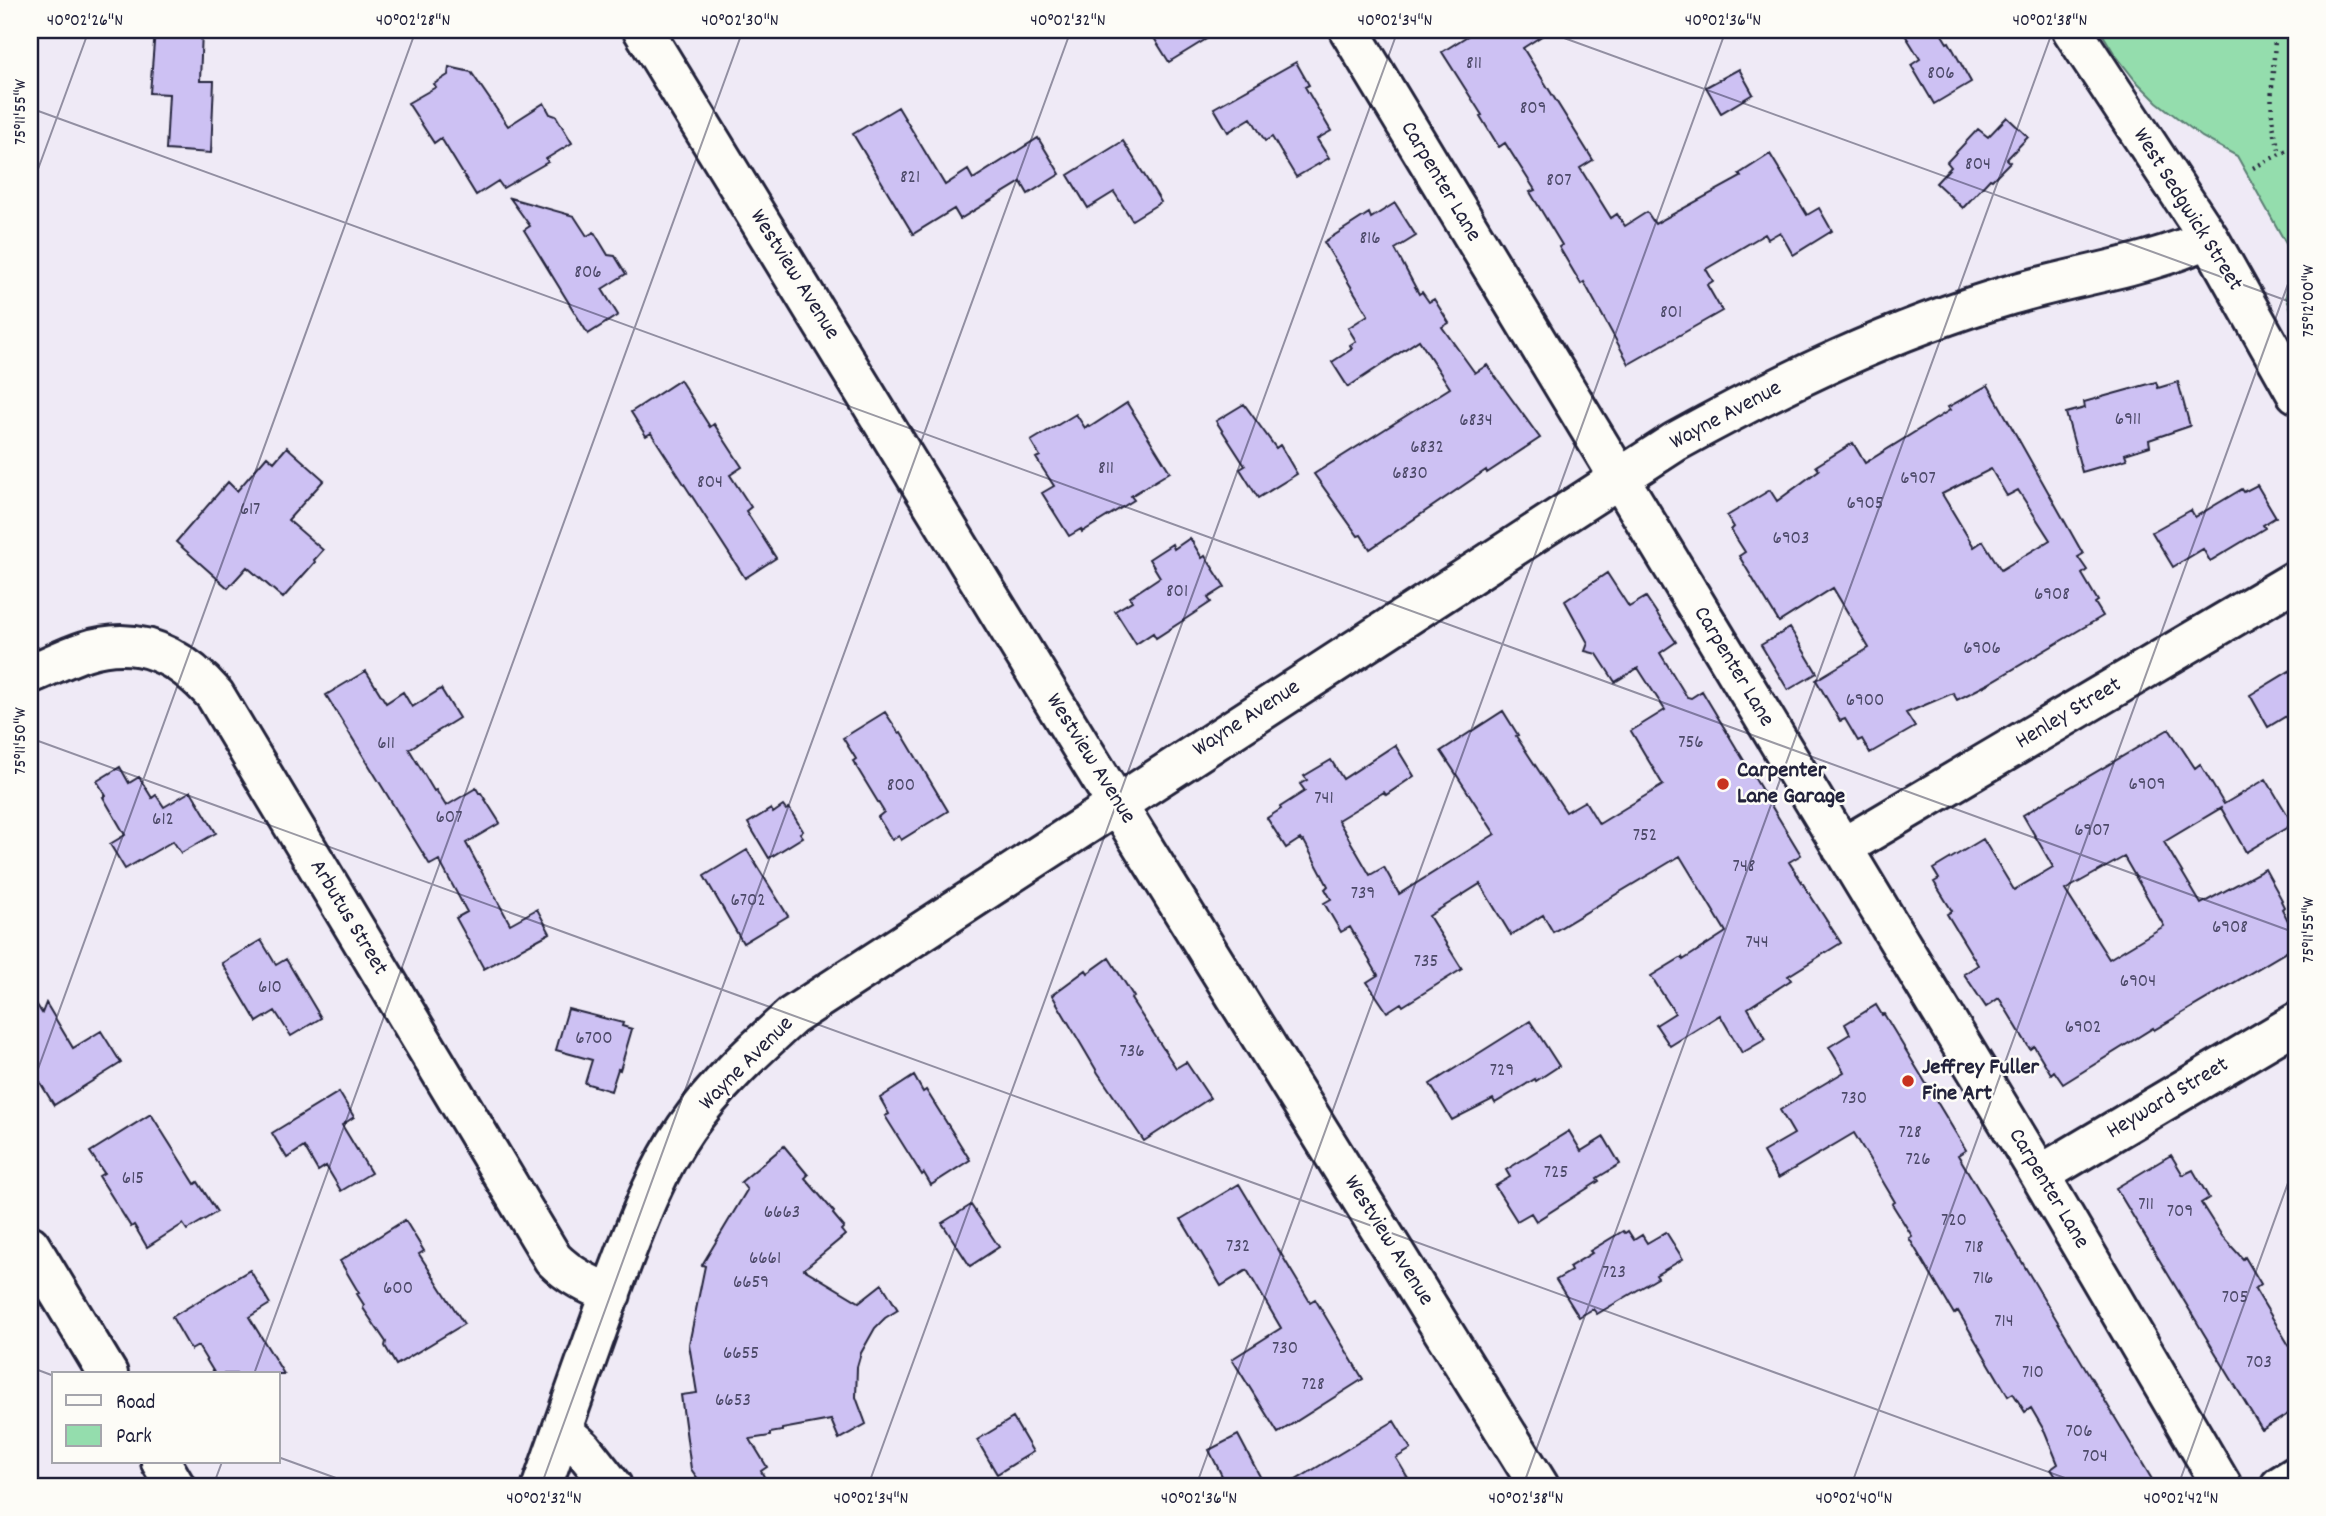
<svg xmlns="http://www.w3.org/2000/svg" width="2326" height="1516" viewBox="0 0 2326 1516" font-family="Dekko,sans-serif">
  <rect width="100%" height="100%" fill="#efeaf6"/>
  <filter id="ink" filterUnits="userSpaceOnUse"><feTurbulence type="fractalNoise" baseFrequency=".0143" numOctaves="2"/><feDisplacementMap in="SourceGraphic" scale="14" xChannelSelector="R" yChannelSelector="G"/><feConvolveMatrix kernelMatrix="1 2 1 2 8 2 1 2 1" color-interpolation-filters="sRGB"/></filter>
  <g filter="url(#ink)">
    <!-- green -->
    <path fill="#94ddad" stroke="#5b8074" stroke-width="2" d="M 2100,30 L 2296,30 L 2296,324 L 2286,296 L 2292,259 L 2289,249 L 2237,156 L 2202,137 L 2157,102 L 2135,80 L 2114,53 Z"/>
    <!-- building -->
    <path fill="#cdc1f3" stroke="#22223b" stroke-width="2" fill-rule="evenodd" d="M 155,30 L 202,30 L 200,81 L 214,81 L 211,153 L 166,150 L 169,94 L 150,93 Z
      M 1149,30 L 1221,30 L 1169,62 Z
      M 1477,30 L 1551,30 L 1523,48 L 1593,160 L 1580,168 L 1611,218 L 1617,214 L 1625,226 L 1647,212 L 1655,224 L 1741,177 L 1739,174 L 1770,154 L 1807,215 L 1819,208 L 1832,231 L 1793,255 L 1780,232 L 1768,239 L 1765,234 L 1706,269 L 1713,281 L 1707,285 L 1722,311 L 1629,364 L 1584,282 L 1581,284 L 1559,247 L 1562,245 L 1530,192 L 1535,190 L 1505,143 L 1499,147 L 1480,116 L 1482,115 L 1442,52 Z
      M 1902,30 L 1939,30 L 1947,43 L 1949,42 L 1971,82 L 1934,104 L 1911,65 L 1920,59 Z
      M 1296,62 L 1309,85 L 1305,87 L 1331,131 L 1317,139 L 1329,158 L 1296,177 L 1272,137 L 1265,141 L 1251,118 L 1228,132 L 1214,108 Z
      M 449,67 L 471,72 L 508,126 L 544,103 L 550,114 L 556,116 L 572,143 L 546,159 L 548,162 L 503,188 L 498,181 L 476,195 L 441,138 L 434,143 L 408,103 L 436,87 L 434,84 L 448,75 Z
      M 1739,69 L 1753,94 L 1721,113 L 1706,87 Z
      M 898,107 L 945,185 L 968,170 L 973,179 L 1038,138 L 1060,174 L 1028,194 L 1021,182 L 960,219 L 954,209 L 913,234 L 853,134 Z
      M 2007,117 L 2028,137 L 2007,159 L 2010,162 L 1992,180 L 1990,179 L 1963,208 L 1936,183 L 1951,167 L 1947,162 L 1978,129 L 1988,137 Z
      M 1123,141 L 1161,202 L 1132,220 L 1114,192 L 1088,208 L 1068,175 Z
      M 510,198 L 574,216 L 587,236 L 594,232 L 608,255 L 615,256 L 626,274 L 602,289 L 618,315 L 588,334 L 524,230 L 530,226 Z
      M 1395,203 L 1416,236 L 1395,249 L 1419,294 L 1422,292 L 1429,302 L 1434,299 L 1449,323 L 1442,327 L 1475,373 L 1487,365 L 1540,438 L 1487,473 L 1486,470 L 1370,549 L 1361,535 L 1358,536 L 1314,474 L 1450,388 L 1419,340 L 1348,387 L 1332,362 L 1352,349 L 1350,345 L 1356,341 L 1348,328 L 1368,315 L 1324,242 L 1369,213 L 1371,218 Z
      M 680,380 L 710,427 L 714,424 L 742,467 L 730,475 L 751,507 L 746,511 L 776,558 L 745,578 L 651,433 L 646,436 L 631,412 Z
      M 2156,382 L 2158,388 L 2178,382 L 2190,426 L 2149,440 L 2150,446 L 2125,454 L 2127,459 L 2082,472 L 2066,413 L 2085,408 L 2084,402 Z
      M 1988,385 L 2083,554 L 2078,557 L 2087,570 L 2082,574 L 2098,601 L 2095,603 L 2103,616 L 1988,684 L 1957,700 L 1953,693 L 1906,713 L 1915,727 L 1870,753 L 1862,739 L 1858,741 L 1845,719 L 1840,721 L 1816,680 L 1869,648 L 1833,588 L 1779,622 L 1739,556 L 1745,552 L 1731,530 L 1734,527 L 1727,516 L 1770,490 L 1777,501 L 1819,470 L 1816,466 L 1853,443 L 1865,463 L 1950,410 L 1948,407 ZM 1991,469 L 2007,496 L 2018,490 L 2050,540 L 2001,570 L 1983,541 L 1974,547 L 1942,494 Z
      M 1127,403 L 1170,472 L 1131,496 L 1134,500 L 1082,532 L 1081,529 L 1069,536 L 1042,493 L 1054,486 L 1036,458 L 1040,456 L 1031,441 L 1076,414 L 1085,428 L 1088,425 L 1090,427 Z
      M 1244,404 L 1276,448 L 1280,445 L 1297,474 L 1258,498 L 1240,469 L 1245,466 L 1216,421 Z
      M 287,447 L 324,480 L 288,520 L 323,550 L 314,560 L 315,562 L 283,598 L 247,567 L 228,588 L 176,542 L 228,482 L 237,491 L 267,456 L 274,462 Z
      M 2257,485 L 2276,517 L 2263,525 L 2265,528 L 2210,561 L 2203,549 L 2173,567 L 2152,532 L 2191,510 L 2195,517 L 2242,489 L 2244,492 Z
      M 1190,538 L 1202,558 L 1205,556 L 1225,587 L 1208,598 L 1211,602 L 1187,618 L 1156,638 L 1153,633 L 1136,644 L 1115,611 L 1132,601 L 1130,597 L 1160,577 L 1149,559 L 1172,544 L 1174,549 Z
      M 1607,573 L 1629,607 L 1646,597 L 1676,642 L 1660,653 L 1687,697 L 1691,698 L 1702,691 L 1801,855 L 1789,862 L 1841,943 L 1788,976 L 1791,980 L 1748,1008 L 1766,1039 L 1742,1053 L 1720,1015 L 1670,1046 L 1656,1025 L 1675,1013 L 1651,976 L 1682,957 L 1683,960 L 1726,932 L 1680,856 L 1553,932 L 1543,915 L 1511,935 L 1480,884 L 1429,916 L 1462,969 L 1403,1006 L 1401,1003 L 1387,1012 L 1367,982 L 1378,975 L 1350,927 L 1341,932 L 1324,903 L 1331,899 L 1325,889 L 1328,886 L 1304,841 L 1302,842 L 1300,839 L 1286,848 L 1267,818 L 1281,809 L 1280,807 L 1305,791 L 1300,784 L 1307,780 L 1304,776 L 1331,760 L 1343,779 L 1395,745 L 1414,776 L 1386,795 L 1384,792 L 1338,820 L 1370,875 L 1384,867 L 1399,894 L 1495,834 L 1441,751 L 1503,711 L 1518,735 L 1516,736 L 1566,812 L 1585,801 L 1599,824 L 1663,785 L 1631,731 L 1665,710 L 1638,668 L 1615,682 L 1597,654 L 1585,651 L 1588,643 L 1565,601 Z
      M 1790,628 L 1817,673 L 1788,690 L 1761,645 Z
      M 2296,667 L 2296,710 L 2268,727 L 2250,695 Z
      M 366,671 L 386,703 L 403,692 L 412,707 L 441,689 L 459,718 L 409,749 L 434,791 L 436,790 L 446,806 L 476,788 L 479,793 L 481,793 L 500,823 L 466,843 L 510,924 L 537,909 L 550,933 L 484,969 L 456,918 L 467,912 L 439,860 L 430,865 L 326,695 Z
      M 885,712 L 899,733 L 901,732 L 948,811 L 901,840 L 899,836 L 892,840 L 878,817 L 884,812 L 853,761 L 856,759 L 843,738 Z
      M 2169,729 L 2195,768 L 2200,764 L 2224,804 L 2266,779 L 2293,824 L 2246,852 L 2221,808 L 2164,842 L 2201,904 L 2265,869 L 2282,900 L 2281,901 L 2284,907 L 2282,909 L 2296,936 L 2296,946 L 2154,1030 L 2153,1028 L 2063,1084 L 2054,1071 L 2051,1074 L 2034,1046 L 2030,1049 L 1999,998 L 1986,1007 L 1964,974 L 1978,965 L 1947,914 L 1952,911 L 1934,882 L 1939,879 L 1933,869 L 1983,839 L 2014,890 L 2053,867 L 2023,815 ZM 2124,857 L 2164,926 L 2109,959 L 2065,890 Z
      M 120,767 L 129,783 L 139,777 L 152,798 L 156,795 L 164,807 L 191,791 L 216,833 L 181,853 L 173,841 L 125,869 L 110,844 L 125,835 L 103,797 L 106,796 L 97,781 Z
      M 783,806 L 786,810 L 789,808 L 803,831 L 800,833 L 803,837 L 769,858 L 748,823 L 771,809 L 773,813 Z
      M 747,850 L 788,916 L 743,943 L 704,876 Z
      M 261,940 L 276,965 L 286,959 L 321,1018 L 291,1036 L 275,1011 L 257,1022 L 222,963 Z
      M 1109,958 L 1134,997 L 1131,999 L 1176,1068 L 1186,1062 L 1210,1098 L 1144,1141 L 1098,1073 L 1052,995 L 1086,970 L 1088,973 Z
      M 30,994 L 42,1013 L 46,1003 L 73,1048 L 101,1031 L 121,1063 L 54,1105 L 30,1066 Z
      M 1876,1005 L 1882,1015 L 1884,1014 L 1966,1150 L 1958,1155 L 2156,1486 L 2062,1486 L 2051,1469 L 2058,1464 L 2045,1432 L 2031,1408 L 2025,1412 L 2013,1393 L 2008,1396 L 1958,1311 L 1954,1314 L 1909,1238 L 1912,1236 L 1892,1204 L 1895,1202 L 1854,1133 L 1778,1178 L 1763,1152 L 1794,1134 L 1780,1110 L 1844,1072 L 1829,1047 L 1850,1034 L 1845,1024 Z
      M 568,1009 L 623,1023 L 622,1026 L 632,1029 L 620,1070 L 618,1069 L 611,1091 L 585,1083 L 592,1060 L 556,1050 Z
      M 1530,1021 L 1559,1066 L 1536,1081 L 1535,1079 L 1495,1103 L 1493,1099 L 1452,1120 L 1430,1084 Z
      M 914,1076 L 923,1092 L 926,1090 L 970,1160 L 931,1185 L 924,1173 L 922,1175 L 885,1116 L 889,1114 L 880,1098 Z
      M 339,1092 L 354,1117 L 342,1125 L 371,1173 L 341,1191 L 326,1166 L 318,1171 L 304,1147 L 287,1158 L 272,1133 Z
      M 151,1114 L 195,1184 L 198,1182 L 217,1212 L 187,1230 L 183,1224 L 147,1247 L 134,1225 L 131,1227 L 99,1176 L 104,1173 L 90,1152 Z
      M 1569,1131 L 1581,1151 L 1604,1137 L 1620,1164 L 1597,1178 L 1599,1181 L 1536,1221 L 1531,1213 L 1517,1221 L 1495,1186 L 1510,1177 L 1506,1170 Z
      M 784,1146 L 808,1175 L 805,1178 L 834,1212 L 833,1214 L 844,1227 L 841,1230 L 845,1235 L 804,1269 L 859,1302 L 882,1284 L 898,1310 L 885,1318 L 875,1328 L 861,1353 L 857,1367 L 856,1397 L 866,1424 L 839,1439 L 831,1420 L 782,1429 L 782,1431 L 770,1433 L 770,1436 L 750,1439 L 767,1467 L 761,1471 L 769,1486 L 703,1486 L 691,1469 L 681,1395 L 697,1393 L 689,1344 L 705,1266 L 702,1265 L 747,1190 L 741,1182 Z
      M 2171,1155 L 2183,1175 L 2193,1170 L 2209,1198 L 2201,1203 L 2222,1236 L 2243,1259 L 2245,1257 L 2261,1284 L 2255,1289 L 2296,1357 L 2296,1409 L 2262,1430 L 2116,1188 Z
      M 1239,1184 L 1310,1302 L 1315,1299 L 1363,1379 L 1278,1433 L 1232,1359 L 1281,1328 L 1247,1270 L 1221,1286 L 1181,1219 Z
      M 971,1205 L 999,1247 L 970,1266 L 942,1223 Z
      M 405,1220 L 424,1251 L 419,1254 L 464,1324 L 396,1365 L 385,1346 L 386,1342 L 363,1308 L 364,1305 L 357,1294 L 359,1293 L 340,1261 Z
      M 1623,1231 L 1625,1233 L 1628,1231 L 1634,1240 L 1642,1235 L 1647,1243 L 1666,1232 L 1683,1259 L 1656,1275 L 1658,1278 L 1597,1314 L 1593,1309 L 1579,1317 L 1556,1280 L 1571,1271 L 1569,1267 L 1592,1253 L 1590,1251 Z
      M 250,1270 L 270,1304 L 249,1317 L 284,1374 L 215,1374 L 198,1346 L 191,1350 L 172,1317 Z
      M 1013,1418 L 1033,1452 L 997,1474 L 977,1440 Z
      M 1394,1421 L 1411,1449 L 1396,1458 L 1413,1486 L 1286,1486 Z
      M 1238,1435 L 1265,1486 L 1227,1486 L 1209,1450 Z"/>
    <g fill="none" stroke-linecap="round" stroke-linejoin="round">
      <!-- minor casing -->
      <g stroke="#22223b" stroke-width="44">
        <path id="minor" d="M 643,30 L 1082,748 L 1539,1486
          M 1349,30 L 2040,1175 L 2222,1486
          M 2072,30 L 2209,238 L 2296,393
          M 30,674 C 48,667 66,657 85,651 C 139,634 180,655 215,695 L 553,1259 C 570,1276 589,1285 611,1294
          M 1842,848 L 2296,580
          M 2040,1175 L 2296,1023
          M 30,1245 L 108,1374
          M 562,1430 L 582,1448 L 612,1486
          M 161,1462 L 175,1486
          M 542,1486 C 566,1418 590,1349 615,1281 C 635,1229 654,1174 686,1128 C 716,1085 753,1051 792,1016 L 1675,442 C 1782,383 1893,329 2010,295 C 2076,275 2147,267 2209,238
          M 2280,1486 L 2296,1476"/>
      </g>
      <!-- path -->
      <path stroke="#22223b" stroke-width="4.5" stroke-dasharray="2 5" stroke-linecap="butt" d="M 2273,30 L 2275,32 C 2275,60 2270,88 2272,116 C 2273,129 2277,142 2280,154
        M 2253,168 L 2280,154 L 2296,148"/>
      <!-- minor -->
      <use href="#minor" stroke="#fdfcf7" stroke-width="38"/>
    </g>
  </g>
  <!-- ticks -->
  <path fill="none" stroke="#22223b" stroke-width="2" stroke-opacity="0.45" d="M 1542,30 L 2296,304M 30,108 L 2296,933M 30,191 L 89,30M 30,738 L 2087,1486M 30,1091 L 416,30M 30,1367 L 54,1376M 254,1374 L 743,30M 278,1457 L 358,1486M 213,1486 L 222,1462M 541,1486 L 1071,30M 868,1486 L 1398,30M 1196,1486 L 1726,30M 1523,1486 L 2053,30M 1851,1486 L 2296,262M 2178,1486 L 2296,1161"/>
  <!-- markers -->
  <g fill="#c8321e" stroke="#fdfcf7" stroke-width="2.5">
    <circle cx="1723" cy="784" r="7"/>
    <circle cx="1908" cy="1081" r="7"/>
  </g>
  <g text-anchor="middle" dominant-baseline="central" stroke-width="5" stroke-linejoin="round" paint-order="stroke">
    <!-- number labels -->
    <g font-size="19" fill="#4d4a69">
      <text x="1474" y="64">811</text>
      <text x="1941" y="74">806</text>
      <text x="1533" y="109">809</text>
      <text x="1978" y="165">804</text>
      <text x="910" y="178">821</text>
      <text x="1559" y="181">807</text>
      <text x="1370" y="239">816</text>
      <text x="588" y="273">806</text>
      <text x="1671" y="313">801</text>
      <text x="2128" y="420">6911</text>
      <text x="1476" y="421">6834</text>
      <text x="1427" y="448">6832</text>
      <text x="1106" y="469">811</text>
      <text x="1410" y="474">6830</text>
      <text x="1918" y="479">6907</text>
      <text x="710" y="483">804</text>
      <text x="1865" y="504">6905</text>
      <text x="250" y="510">617</text>
      <text x="1791" y="539">6903</text>
      <text x="1177" y="592">801</text>
      <text x="2052" y="595">6908</text>
      <text x="1982" y="649">6906</text>
      <text x="1865" y="701">6900</text>
      <text x="1691" y="743">756</text>
      <text x="386" y="744">611</text>
      <text x="2147" y="785">6909</text>
      <text x="901" y="786">800</text>
      <text x="1324" y="799">741</text>
      <text x="449" y="818">607</text>
      <text x="163" y="820">612</text>
      <text x="2092" y="831">6907</text>
      <text x="1645" y="836">752</text>
      <text x="1744" y="867">748</text>
      <text x="1363" y="894">739</text>
      <text x="748" y="901">6702</text>
      <text x="2230" y="928">6908</text>
      <text x="1757" y="943">744</text>
      <text x="1426" y="962">735</text>
      <text x="2138" y="982">6904</text>
      <text x="270" y="988">610</text>
      <text x="2083" y="1028">6902</text>
      <text x="594" y="1039">6700</text>
      <text x="1132" y="1052">736</text>
      <text x="1502" y="1071">729</text>
      <text x="1854" y="1099">730</text>
      <text x="1910" y="1133">728</text>
      <text x="1918" y="1160">726</text>
      <text x="1556" y="1173">725</text>
      <text x="133" y="1179">615</text>
      <text x="2146" y="1205">711</text>
      <text x="2180" y="1212">709</text>
      <text x="782" y="1213">6663</text>
      <text x="1954" y="1221">720</text>
      <text x="1238" y="1247">732</text>
      <text x="1974" y="1248">718</text>
      <text x="765" y="1259">6661</text>
      <text x="1614" y="1273">723</text>
      <text x="1983" y="1279">716</text>
      <text x="751" y="1283">6659</text>
      <text x="398" y="1289">600</text>
      <text x="2235" y="1298">705</text>
      <text x="2004" y="1322">714</text>
      <text x="1285" y="1349">730</text>
      <text x="741" y="1354">6655</text>
      <text x="2259" y="1363">703</text>
      <text x="2033" y="1373">710</text>
      <text x="1313" y="1385">728</text>
      <text x="733" y="1401">6653</text>
      <text x="2079" y="1432">706</text>
      <text x="2095" y="1457">704</text>
    </g>
    <!-- street labels -->
    <g font-size="23" fill="#22223b" stroke="#fdfcf7">
      <text transform="translate(1440 182) rotate(59)">Carpenter Lane</text>
      <text transform="translate(2187 210) rotate(58)">West Sedgwick Street</text>
      <text transform="translate(794 275) rotate(58)">Westview Avenue</text>
      <text transform="translate(1726 416) rotate(-28)">Wayne Avenue</text>
      <text transform="translate(1733 667) rotate(59)">Carpenter Lane</text>
      <text transform="translate(2069 714) rotate(-31)">Henley Street</text>
      <text transform="translate(1247 719) rotate(-33)">Wayne Avenue</text>
      <text transform="translate(1090 759) rotate(58)">Westview Avenue</text>
      <text transform="translate(348 918) rotate(59)">Arbutus Street</text>
      <text transform="translate(747 1064) rotate(-45)">Wayne Avenue</text>
      <text transform="translate(2168 1099) rotate(-31)">Heyward Street</text>
      <text transform="translate(2048 1189) rotate(59)">Carpenter Lane</text>
      <text transform="translate(1388 1241) rotate(58)">Westview Avenue</text>
    </g>
    <!-- poi labels -->
    <g font-size="23" font-weight="bold" fill="#22223b" stroke="#fdfcf7" text-anchor="start">
      <text x="1737" y="771">Carpenter<tspan x="1737" dy="26">Lane Garage</tspan></text>
      <text x="1922" y="1068">Jeffrey Fuller<tspan x="1922" dy="26">Fine Art</tspan></text>
    </g>
  </g>
  <!-- margin -->
  <rect width="2326" height="1516" fill="none" stroke="#fdfcf7" stroke-width="77"/>
  <!-- legend -->
  <rect x="52" y="1372" width="228" height="91" fill="#fdfcf7" stroke="#a5a5ac" stroke-width="2"/>
  <rect x="66" y="1395" width="35" height="10" fill="#fdfcf7" stroke="#a5a5ac" stroke-width="2"/>
  <text x="116" y="1408" font-size="21" fill="#22223b">Road</text>
  <rect x="66" y="1425" width="35" height="21" fill="#94ddad" stroke="#a5a5ac" stroke-width="2"/>
  <text x="116" y="1442" font-size="21" fill="#22223b">Park</text>
  <rect x="38" y="38" width="2250" height="1440" fill="none" stroke="#22223b" stroke-width="2.5"/>
  <g font-size="18" text-anchor="middle" fill="#22223b">
    <text x="85" y="25">40°02'26"N</text>
    <text x="413" y="25">40°02'28"N</text>
    <text x="740" y="25">40°02'30"N</text>
    <text x="1068" y="25">40°02'32"N</text>
    <text x="1395" y="25">40°02'34"N</text>
    <text x="1723" y="25">40°02'36"N</text>
    <text x="2050" y="25">40°02'38"N</text>
    <text transform="translate(19 112) rotate(-90)" y="6">75°11'55"W</text>
    <text transform="translate(2307 301) rotate(-90)" y="6">75°12'00"W</text>
    <text transform="translate(19 741) rotate(-90)" y="6">75°11'50"W</text>
    <text transform="translate(2307 930) rotate(-90)" y="6">75°11'55"W</text>
    <text x="544" y="1503">40°02'32"N</text>
    <text x="871" y="1503">40°02'34"N</text>
    <text x="1199" y="1503">40°02'36"N</text>
    <text x="1526" y="1503">40°02'38"N</text>
    <text x="1854" y="1503">40°02'40"N</text>
    <text x="2181" y="1503">40°02'42"N</text>
  </g>
</svg>
